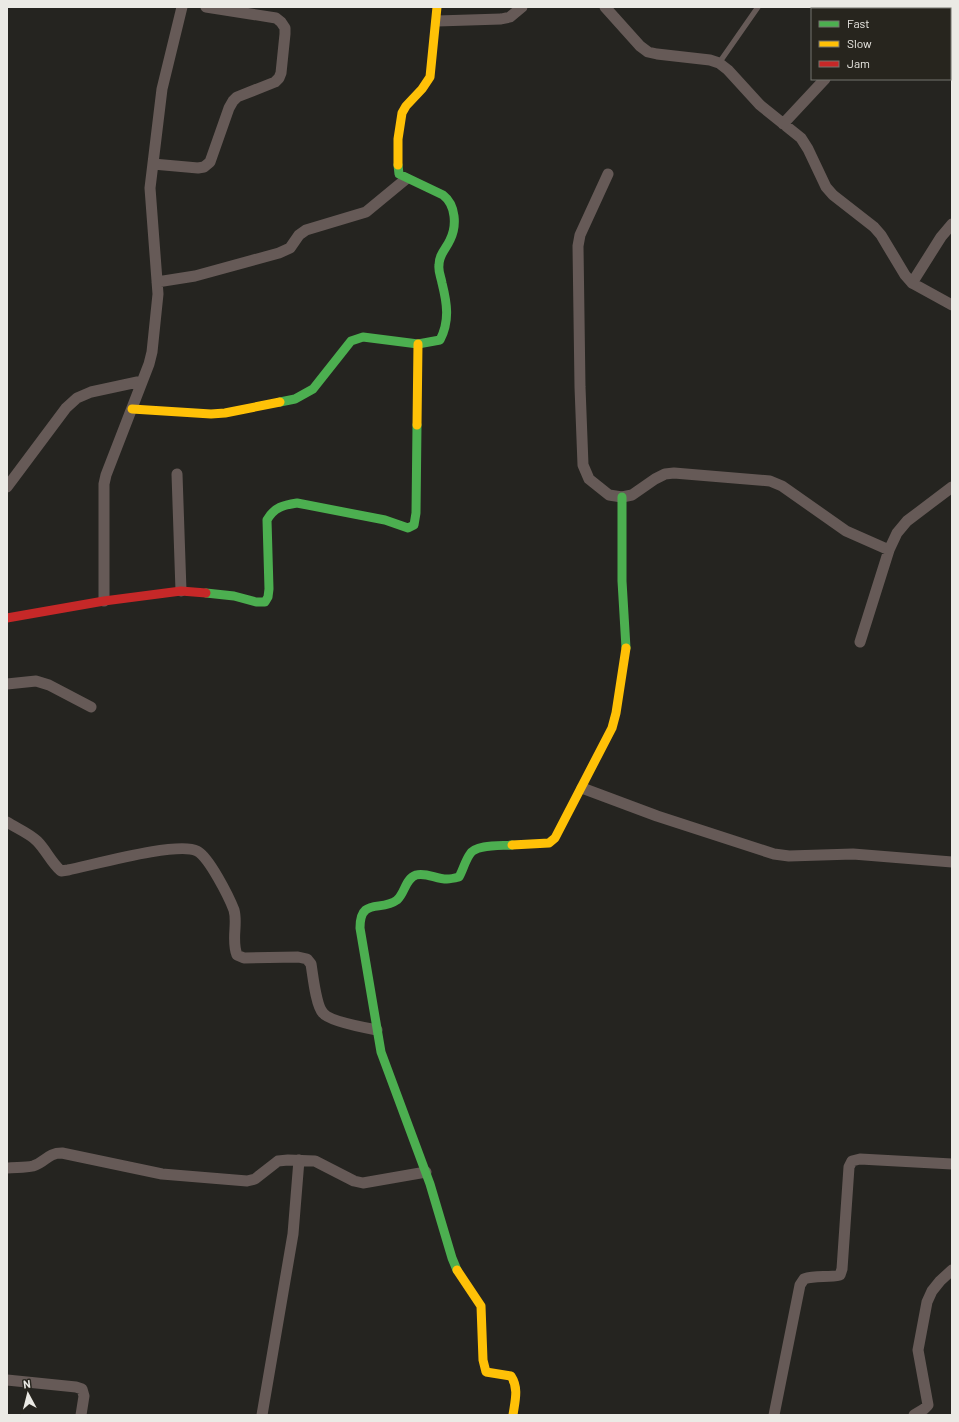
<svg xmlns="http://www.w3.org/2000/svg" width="959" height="1422" viewBox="0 0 959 1422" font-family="Barlow,sans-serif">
  <rect width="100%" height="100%" fill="#252420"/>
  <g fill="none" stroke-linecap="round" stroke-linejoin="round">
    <!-- lane -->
    <path stroke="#665a57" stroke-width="5.5" d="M 719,63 L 758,7"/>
    <!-- street -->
    <path stroke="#665a57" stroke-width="11" d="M 605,7 L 640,46 L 648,52 L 657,54 L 710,60 L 719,63 L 728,70 L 760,105 L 801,138 L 808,149 L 826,187 L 833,195 L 874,227 L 881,235 L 905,275 L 912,283 L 952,305
      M 437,21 L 501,19 L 510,17 L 522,7
      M 783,124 L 825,79
      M 153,164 L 198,168 L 204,167 L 210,162 L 229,108 L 233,101 L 237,97 L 275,82 L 279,78 L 281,73 L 285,34 L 285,28 L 281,22 L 276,18 L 206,7
      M 608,174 L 580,235 L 578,246 L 580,387 L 583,465 L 589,479 L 609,495 L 622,497 L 632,495 L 655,479 L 665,474 L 674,473 L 770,481 L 782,486 L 846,531 L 889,550
      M 157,282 L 195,276 L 279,253 L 290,248 L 299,235 L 306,230 L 366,212 L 406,179
      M 912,283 L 941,237 L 952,224
      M 177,474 L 181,591
      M 7,487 L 66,408 L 77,398 L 91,392 L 142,381
      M 104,601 L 104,484 L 106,475 L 149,364 L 152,352 L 158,294 L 150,188 L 162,89 L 182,7
      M 860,642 L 889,550 L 897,533 L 907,521 L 952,487
      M 7,684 L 36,681 L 49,685 L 91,707
      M 582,788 L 657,816 L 774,854 L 789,856 L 853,854 L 952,862
      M 7,822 C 16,828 29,833 37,841 C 46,850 51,862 61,871 L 68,870 C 93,865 178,841 197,851 C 209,857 229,897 234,910 C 238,924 231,940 237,955 L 244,958 L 298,957 L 307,959 L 311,964 C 313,976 316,1006 323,1013 C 329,1021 366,1028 377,1030
      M 7,1168 C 15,1167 25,1168 33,1166 C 46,1162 47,1153 62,1153 L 162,1174 L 247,1181 L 255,1179 L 278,1161 L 288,1160 L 315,1161 L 354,1181 L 363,1183 L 426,1172
      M 7,1380 L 76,1387 L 82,1389 L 84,1396 L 81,1415
      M 262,1415 L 293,1234 L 299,1160
      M 774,1415 L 800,1285 L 804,1279 C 816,1275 828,1278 840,1275 L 842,1269 L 849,1167 L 852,1161 L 860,1159 L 952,1164
      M 914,1415 L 924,1409 L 928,1405 L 918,1350 L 927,1302 L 932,1291 L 940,1281 L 952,1270"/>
    <!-- fast -->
    <path stroke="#4caf50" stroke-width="9" d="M 280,402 L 295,399 L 313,389 L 351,341 L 363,337 L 418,344 L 440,340 C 450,321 447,303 442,283 C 441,277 438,271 439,265 C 439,254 446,249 450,240 C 457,226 456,205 443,195 L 399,174 L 398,165
      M 622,497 L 622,581 L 626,648
      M 206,593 L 234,596 L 256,602 L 265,602 L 268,597 L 269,589 L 267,520 C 274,507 284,505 297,503 L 385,520 L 408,528 L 414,525 L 416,513 L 417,425
      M 457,1270 L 452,1258 L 430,1184 L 381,1052 L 360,928 C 360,897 381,912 397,900 C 405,893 405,879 416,875 C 426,872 436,879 447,879 C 451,879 455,878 459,877 C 463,870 465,861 470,854 C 476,844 501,846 512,845"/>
    <!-- slow -->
    <path stroke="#ffc107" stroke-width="9" d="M 398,165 L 398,139 L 402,113 L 406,106 L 422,89 L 430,77 L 437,7
      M 132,409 L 211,414 L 225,413 L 280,402
      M 417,425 L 418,344
      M 512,845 L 549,843 L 555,838 L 612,728 L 616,713 L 626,648
      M 457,1270 L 481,1306 L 483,1360 L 486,1372 L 511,1376 C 519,1388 515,1401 513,1415"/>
    <!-- jam -->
    <path stroke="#c62828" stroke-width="9" d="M 7,618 L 104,601 L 181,591 L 206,593"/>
  </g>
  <!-- border -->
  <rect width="959" height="1422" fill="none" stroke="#ebeae5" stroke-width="16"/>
  <!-- legend -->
  <rect x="811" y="8" width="140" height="72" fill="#27251e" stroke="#75746e"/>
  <rect x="819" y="21" width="20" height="6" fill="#4caf50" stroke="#75746e"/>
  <text x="847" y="28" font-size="12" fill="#ebeae5">Fast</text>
  <rect x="819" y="41" width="20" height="6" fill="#ffc107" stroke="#75746e"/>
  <text x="847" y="48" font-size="12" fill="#ebeae5">Slow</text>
  <rect x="819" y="61" width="20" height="6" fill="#c62828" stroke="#75746e"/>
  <text x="847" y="68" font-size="12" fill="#ebeae5">Jam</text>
  <!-- north arrow -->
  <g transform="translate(28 1394) rotate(353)" stroke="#27251e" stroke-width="3" paint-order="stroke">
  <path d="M0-3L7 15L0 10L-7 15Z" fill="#ebeae5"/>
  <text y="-6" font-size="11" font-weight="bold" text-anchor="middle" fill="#ebeae5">N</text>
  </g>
</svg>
